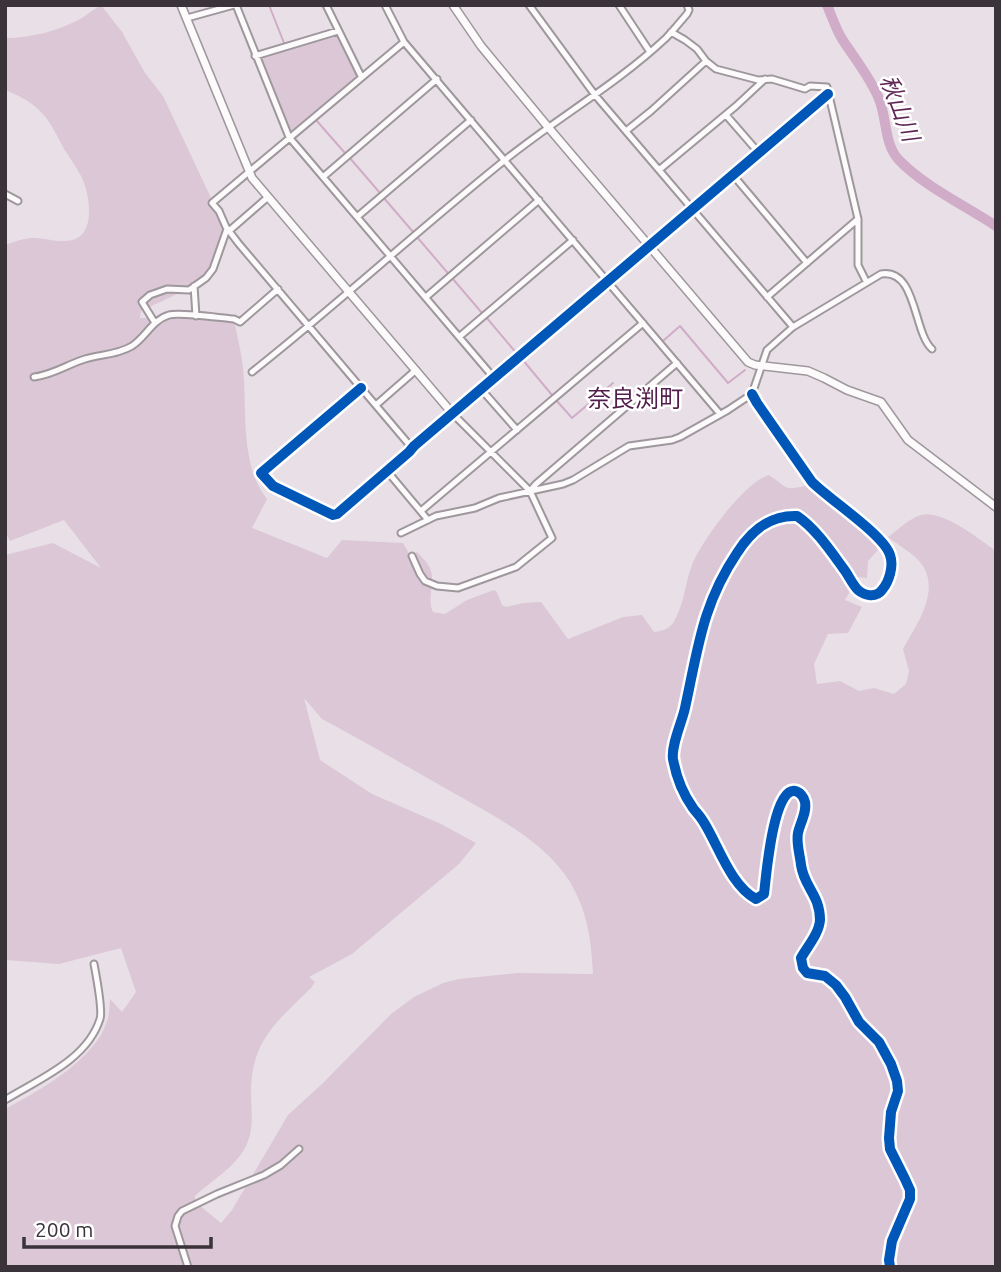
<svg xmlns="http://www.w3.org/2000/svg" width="1001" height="1272" viewBox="0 0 1001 1272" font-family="Ubuntu,'Noto Sans JP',sans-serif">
  <rect width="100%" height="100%" fill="#e9e0e7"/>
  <!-- green -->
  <path fill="#dbc7d6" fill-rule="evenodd" d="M 101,5 L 122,32 L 145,73 L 163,96 L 229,236 C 225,244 221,253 216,261 C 198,288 168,298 141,311 L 140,318 L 234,320 C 238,340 243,359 244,379 C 246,416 242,469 267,499 L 252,528 L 327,558 L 342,540 L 403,543 L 411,557 L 417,552 C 421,556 426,561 429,566 C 437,580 426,598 433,612 L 445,614 L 467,600 L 494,590 L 497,592 L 502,605 L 506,607 L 523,603 L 541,602 L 568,639 L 623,617 L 642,615 L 654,632 C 662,631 669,629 673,623 C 684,606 685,583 692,565 C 701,542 744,482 769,475 C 790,489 783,491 809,485 L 871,535 L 878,550 L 868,561 L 867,578 L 858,577 L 845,600 L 862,607 L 848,633 L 828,634 L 814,664 L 817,684 L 840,681 L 859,691 L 874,688 L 894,694 L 906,684 L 909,671 L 903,649 C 917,624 943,588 919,561 C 911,552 898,545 888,537 C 898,530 908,519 921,515 C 942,509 979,539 996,551 L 996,1267 L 5,1267 L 5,1109 C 39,1091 96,1059 107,1021 C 110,1014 109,1006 110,999 L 122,1012 L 136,992 L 121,948 L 59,964 L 5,960 L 5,555 L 53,543 L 101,568 L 64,520 L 10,541 L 5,532 L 5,245 C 13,242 22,239 31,238 C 46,237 65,246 79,237 C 95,226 89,191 81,176 C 76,167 70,158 64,149 C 56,134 50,120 38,109 C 28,100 17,95 5,90 L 5,38 C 31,38 59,31 82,18 C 88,14 94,9 101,5 ZM 304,698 L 322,719 C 363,741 403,764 443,787 C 486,812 543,838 570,882 C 588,913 591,939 593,974 L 517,973 L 459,979 L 443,983 L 414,997 L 391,1014 L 322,1084 L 288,1115 L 232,1210 L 221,1223 L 199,1205 L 195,1199 L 195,1196 C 212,1180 233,1169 245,1148 C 255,1129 251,1111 251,1090 C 252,1039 278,1021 311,988 L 315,982 L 309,977 L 352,954 L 459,864 L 476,843 L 441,824 L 372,794 L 320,760 Z
    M 335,36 L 340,39 L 357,73 L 356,79 L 294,131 L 288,128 L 260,60 L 262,56 Z"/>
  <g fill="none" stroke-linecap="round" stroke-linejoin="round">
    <!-- stream -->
    <path stroke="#d0acc8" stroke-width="2" d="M 269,5 L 284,43
      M 316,120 L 345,153
      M 349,157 L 380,193
      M 383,197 L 414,233
      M 417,237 L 482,313
      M 486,317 L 518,355
      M 663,341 L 680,326 L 728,383 L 745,370
      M 522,359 L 552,395
      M 556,400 L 572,418 L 613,383"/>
    <!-- river -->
    <path stroke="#d0acc8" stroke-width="10" d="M 827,5 C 832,17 836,29 842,39 C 855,59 870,77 879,99 C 887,118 884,143 898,159 C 922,185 966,206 996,226"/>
    <!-- minor casing -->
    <g stroke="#9e979c" stroke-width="9">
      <path id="minor" d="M 236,5 L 289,137 L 494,378
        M 326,5 L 361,76
        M 385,5 L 404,42 L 720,414
        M 529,5 L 595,95 L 793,327
        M 619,5 L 650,52
        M 187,18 L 234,5
        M 671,32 L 685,40 L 697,49 L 706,61 L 716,69 L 758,80 L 772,79 L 805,89 L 810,86 L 827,87 L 858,219 L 858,265 L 866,281
        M 404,42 L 212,203 L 219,211 L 226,227 L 239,244 L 412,448
        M 255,56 L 338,31
        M 726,115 L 759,153
        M 626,131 L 651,111 L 706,61
        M 659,170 L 736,106 L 765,79
        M 733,175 L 807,263
        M 323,177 L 437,79
        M 5,194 L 18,201
        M 357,217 L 471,120
        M 229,231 L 268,197
        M 650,246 L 828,94
        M 194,286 L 196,316
        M 426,297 L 539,200
        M 767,297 L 858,219
        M 155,323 L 142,302 L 150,295 L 167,289 L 189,290 L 206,278 L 213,269 L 227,229
        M 459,337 L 573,240
        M 252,372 C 338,304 419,229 505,160 C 557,118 617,84 666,38 C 673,31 680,22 687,14 L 689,10 L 687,5
        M 34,377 C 53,375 68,364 85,359 C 101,354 117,355 132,346 C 146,337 152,320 169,315 C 181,312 220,318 234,319 L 240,322 L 278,289
        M 361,388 L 261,473 L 273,486 L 333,515 L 337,514 L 409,452 L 414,446
        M 481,389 L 517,430
        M 752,394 L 757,403 L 812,482 C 830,500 884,535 890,555 C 894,566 889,582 882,590 C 876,598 865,596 858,590 C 852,584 848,574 843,568 C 830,550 815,528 797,516 C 769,515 751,531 737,553 C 702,605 698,649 685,708 C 682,722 671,745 673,759 C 676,776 683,794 693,808 C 696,812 700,816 703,821 C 718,844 730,885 756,899 L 764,894 C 766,878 773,787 795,791 C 800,792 804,797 805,802 C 807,813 800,823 798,833 C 796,843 800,855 801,865 C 804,887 820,895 820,920 C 819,934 807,947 801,958 L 803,968 L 807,973 L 825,976 L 836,985 L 845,997 L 859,1022 L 879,1042 L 891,1064 L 897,1081 L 898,1091 L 891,1112 L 889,1138 L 890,1149 L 905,1179 L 910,1190 L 910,1199 L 892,1241 L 889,1260 L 890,1267
        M 376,405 L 416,370
        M 387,471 L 428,520
        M 530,491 L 536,484 L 677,363
        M 421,511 L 643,323
        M 401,533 L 436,516 L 475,508 L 499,498 L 563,484 L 573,480 L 629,446 L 672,440 L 680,437 L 728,410 L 752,394 L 767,350 L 793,327 L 881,274 C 917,268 913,332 932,349
        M 412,556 L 420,574 L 425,581 L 437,586 L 458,588 L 516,567 L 552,538 L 530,491 L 452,413
        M 5,1100 C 39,1079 87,1060 100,1019 C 103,1010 96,975 94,964
        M 188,1267 L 175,1226 L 178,1216 L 182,1211 L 217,1194 L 264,1175 L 281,1165 L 299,1149"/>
    </g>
    <!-- tertiary casing -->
    <g stroke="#9e979c" stroke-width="10">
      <path id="tertiary" d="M 181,5 L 252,178 L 452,413
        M 453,5 L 481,46 L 548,127 L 748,362 L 755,365 L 808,371 L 824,378 L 847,390 L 881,402 L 908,440 L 996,507
        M 414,446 L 650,246"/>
    </g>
    <!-- minor -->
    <use href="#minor" stroke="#fcfafb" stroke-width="5"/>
    <!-- tertiary -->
    <use href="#tertiary" stroke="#fcfafb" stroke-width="7"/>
    <!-- cycleway casing -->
    <g stroke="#fff" stroke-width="15">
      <path id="cycleway" d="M 361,388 L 261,473 L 273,486 L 333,515 L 337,514 L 409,452 L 414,446 L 828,94
        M 752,394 L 757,403 L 812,482 C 830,500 884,535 890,555 C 894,566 889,582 882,590 C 876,598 865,596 858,590 C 852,584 848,574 843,568 C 830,550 815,528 797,516 C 769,515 751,531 737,553 C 702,605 698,649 685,708 C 682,722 671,745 673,759 C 676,776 683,794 693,808 C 696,812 700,816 703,821 C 718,844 730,885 756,899 L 764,894 C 766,878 773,787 795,791 C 800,792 804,797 805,802 C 807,813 800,823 798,833 C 796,843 800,855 801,865 C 804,887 820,895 820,920 C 819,934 807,947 801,958 L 803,968 L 807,973 L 825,976 L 836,985 L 845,997 L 859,1022 L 879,1042 L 891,1064 L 897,1081 L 898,1091 L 891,1112 L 889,1138 L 890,1149 L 905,1179 L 910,1190 L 910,1199 L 892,1241 L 889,1260 L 890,1267"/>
    </g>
    <!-- cycleway -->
    <use href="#cycleway" stroke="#0057b8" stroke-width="10"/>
  </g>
  <g text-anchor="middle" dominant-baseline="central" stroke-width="5" stroke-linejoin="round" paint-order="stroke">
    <!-- water labels -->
    <g font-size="23" font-style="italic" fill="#5e2655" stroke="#fff">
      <text transform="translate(900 108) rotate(69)">秋山川</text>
    </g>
    <!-- quarter labels -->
    <g font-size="24" fill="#521d4a" stroke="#fff">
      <text x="635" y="398">奈良渕町</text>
    </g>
  </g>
  <!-- border -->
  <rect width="1001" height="1272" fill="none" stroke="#3a3339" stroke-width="14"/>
  <!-- scale -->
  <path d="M24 1237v10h187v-10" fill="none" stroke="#3a3339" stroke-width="3.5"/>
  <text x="35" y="1237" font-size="21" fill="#3a3339" stroke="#ffffff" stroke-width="5" paint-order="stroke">200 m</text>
</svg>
